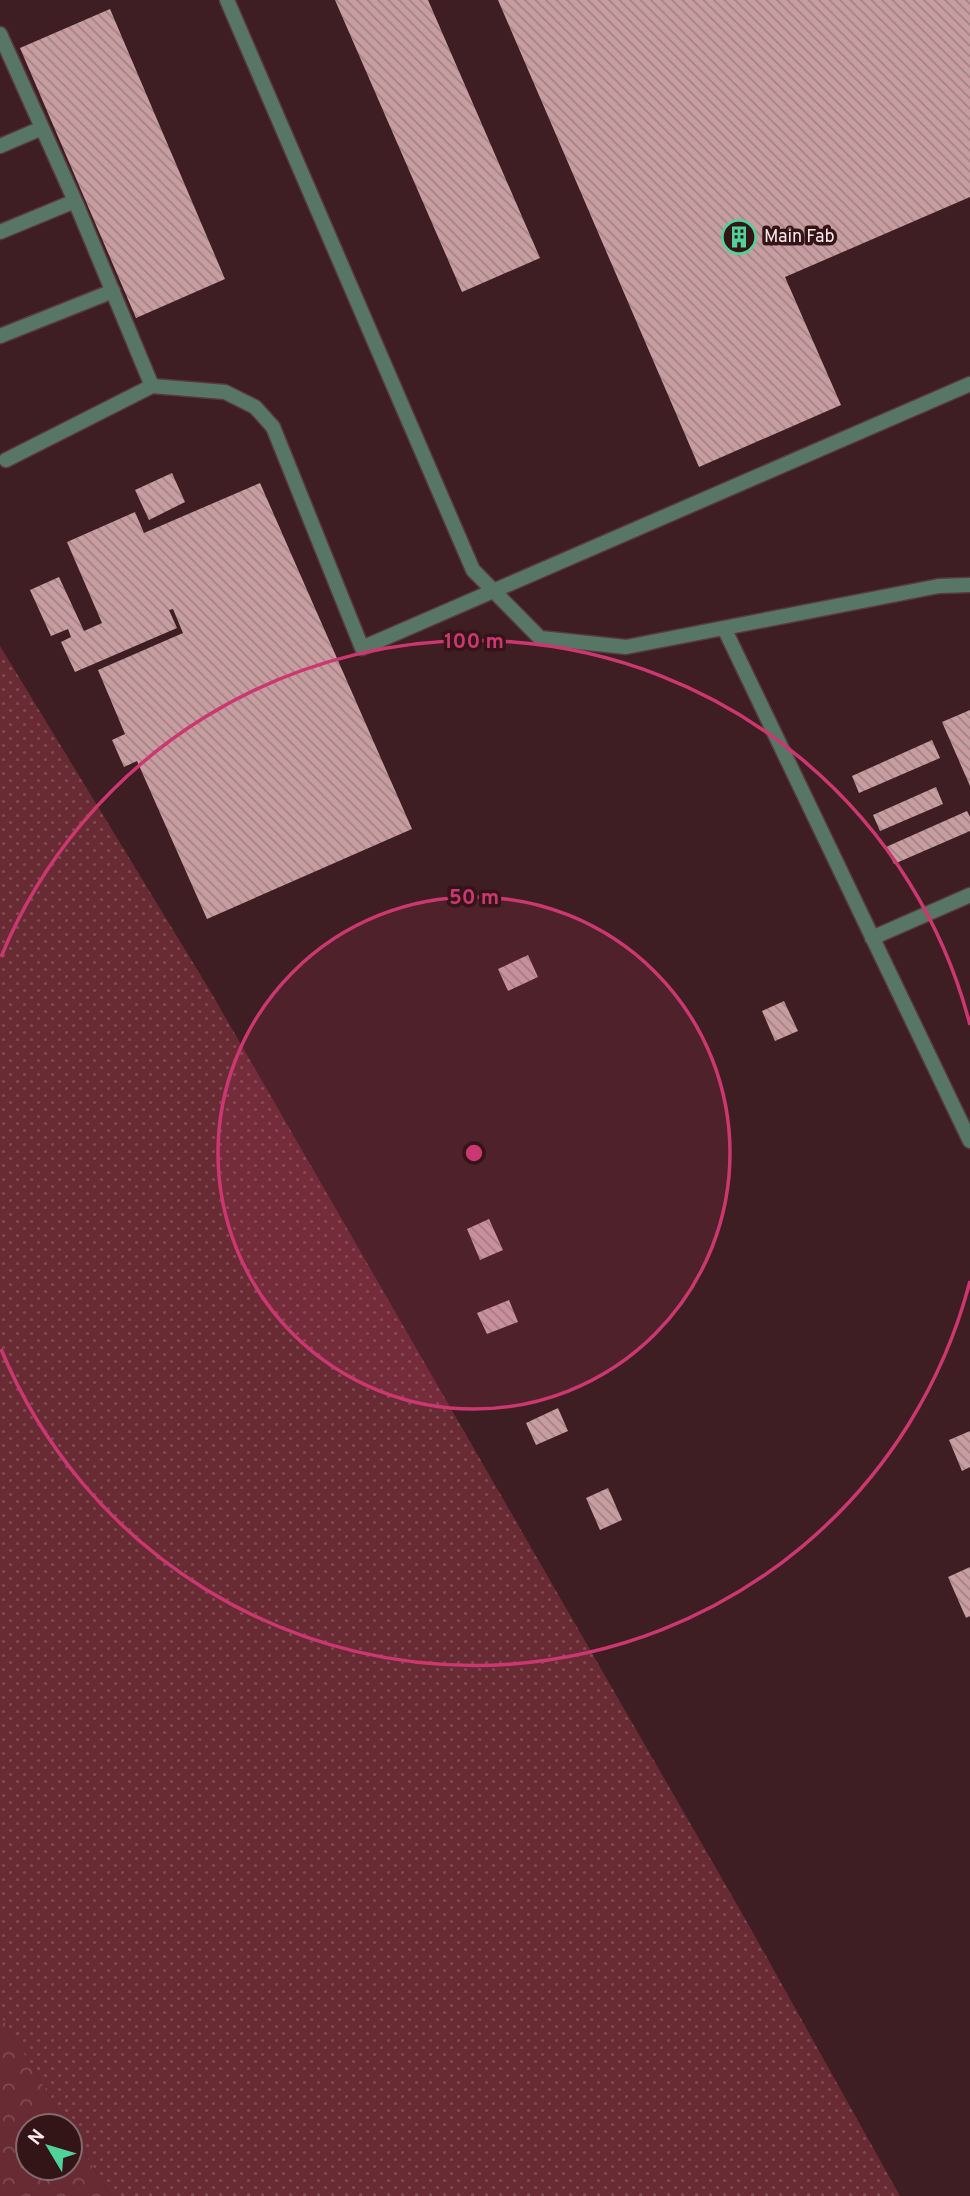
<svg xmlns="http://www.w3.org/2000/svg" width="970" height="2196" viewBox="0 0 970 2196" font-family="Overpass,sans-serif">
  <defs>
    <pattern id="grass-dots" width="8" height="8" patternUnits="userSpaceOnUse" patternTransform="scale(1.75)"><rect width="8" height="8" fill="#692b33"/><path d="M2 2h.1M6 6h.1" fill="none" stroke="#7f4a51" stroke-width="1.8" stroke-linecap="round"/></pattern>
    <pattern id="forest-crowns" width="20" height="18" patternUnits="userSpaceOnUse" patternTransform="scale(1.75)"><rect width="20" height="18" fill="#692b33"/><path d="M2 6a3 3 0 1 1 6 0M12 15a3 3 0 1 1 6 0" fill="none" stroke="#7f4a51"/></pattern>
    <pattern id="building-back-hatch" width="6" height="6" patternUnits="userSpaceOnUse" patternTransform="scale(1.75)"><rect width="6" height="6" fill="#c79da0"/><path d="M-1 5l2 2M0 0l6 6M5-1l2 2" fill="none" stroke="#a28385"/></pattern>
  </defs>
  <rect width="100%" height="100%" fill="#3e1e22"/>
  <!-- grass -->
  <path fill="url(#grass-dots)" d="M 0,646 L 209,989 L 747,1922 L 900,2196 L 111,2196 L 70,2130 L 70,2126 L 68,2126 L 0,2015 Z"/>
  <!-- forest -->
  <path fill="url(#forest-crowns)" d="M 0,2015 L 68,2126 L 28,2126 L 28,2168 L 70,2168 L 70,2130 L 111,2196 L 0,2196 Z"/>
  <!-- building -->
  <path fill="url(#building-back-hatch)" d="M 335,0 L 428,0 L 540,258 L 462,292 Z
    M 498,0 L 970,0 L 970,197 L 785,277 L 841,405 L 699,467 Z
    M 110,9 L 225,279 L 136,318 L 20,48 Z
    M 172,473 L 185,502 L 149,520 L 135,490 Z
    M 260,483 L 412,829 L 207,919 L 137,761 L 124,767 L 112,740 L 125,734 L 98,670 L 183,633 L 173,609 L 169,610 L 177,628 L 75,672 L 61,642 L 71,637 L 68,629 L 51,636 L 30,590 L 59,577 L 84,631 L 102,623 L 67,542 L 135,512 L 144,533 Z
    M 970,710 L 970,786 L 942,722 Z
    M 932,740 L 940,758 L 859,793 L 852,776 Z
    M 936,787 L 943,804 L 880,831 L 873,815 Z
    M 967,811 L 970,817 L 970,831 L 894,864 L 886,847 Z
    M 528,955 L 538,977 L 508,991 L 498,969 Z
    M 784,1001 L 798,1031 L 775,1041 L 762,1011 Z
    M 489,1219 L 503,1250 L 480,1260 L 467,1229 Z
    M 509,1300 L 518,1322 L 487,1334 L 477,1313 Z
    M 558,1408 L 568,1431 L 536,1445 L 526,1423 Z
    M 970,1431 L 970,1467 L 962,1471 L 949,1440 Z
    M 608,1488 L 622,1520 L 600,1530 L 586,1498 Z
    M 970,1567 L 970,1616 L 966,1618 L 948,1577 Z"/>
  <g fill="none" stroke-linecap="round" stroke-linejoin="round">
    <!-- service casing -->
    <g stroke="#593a3e" stroke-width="17">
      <path id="service" d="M 227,0 L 473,570 L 540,638 L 626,647 L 939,586 L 970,585
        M 0,34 L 75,201 L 152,386
        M 0,146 L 42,128
        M 0,232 L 75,201
        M 0,336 L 113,291
        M 6,460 L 152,386 L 225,392 L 255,407 L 273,427 L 362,648 L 970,384
        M 724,628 L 970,1141
        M 872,938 L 970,895"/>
    </g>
    <!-- service -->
    <use href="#service" stroke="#587666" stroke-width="14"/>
  </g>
  <!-- distance rings -->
  <circle cx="474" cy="1153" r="256" fill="#cb3770" fill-opacity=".12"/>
  <g fill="none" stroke="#cb3770" stroke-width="3.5">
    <circle cx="474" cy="1153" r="256"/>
    <path d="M970 1281A512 512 0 0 1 1 1349M1 957A512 512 0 0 1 970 1025"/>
  </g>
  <!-- icons -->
  <defs>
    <g id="building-ring" transform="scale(1.75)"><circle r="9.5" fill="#331518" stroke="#50d398" stroke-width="1.5"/><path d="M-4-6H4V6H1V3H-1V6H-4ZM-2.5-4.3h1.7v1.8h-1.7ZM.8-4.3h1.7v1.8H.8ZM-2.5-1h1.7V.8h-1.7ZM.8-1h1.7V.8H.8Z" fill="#50d398"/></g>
  </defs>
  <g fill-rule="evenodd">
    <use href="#building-ring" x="739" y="237"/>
  </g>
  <g text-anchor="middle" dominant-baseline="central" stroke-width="7" stroke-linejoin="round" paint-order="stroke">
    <!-- poi labels -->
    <g font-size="18" fill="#fde7e8" stroke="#331518" text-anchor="start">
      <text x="764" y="237">Main Fab</text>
    </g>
  </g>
  <circle cx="474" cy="1153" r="10" fill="#cb3770" stroke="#331518" stroke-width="3.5"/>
  <g font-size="21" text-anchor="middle" font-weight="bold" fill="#cb3770" stroke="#331518" stroke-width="7" stroke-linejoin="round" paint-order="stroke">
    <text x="474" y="648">100 m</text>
    <text x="474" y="904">50 m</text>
  </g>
  <!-- north arrow -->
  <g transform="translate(49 2147) rotate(308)"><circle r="33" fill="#331518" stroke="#84696b" stroke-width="2"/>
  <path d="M0-5L12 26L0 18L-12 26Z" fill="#50d398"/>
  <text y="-10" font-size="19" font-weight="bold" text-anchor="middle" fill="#fde7e8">N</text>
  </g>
</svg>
